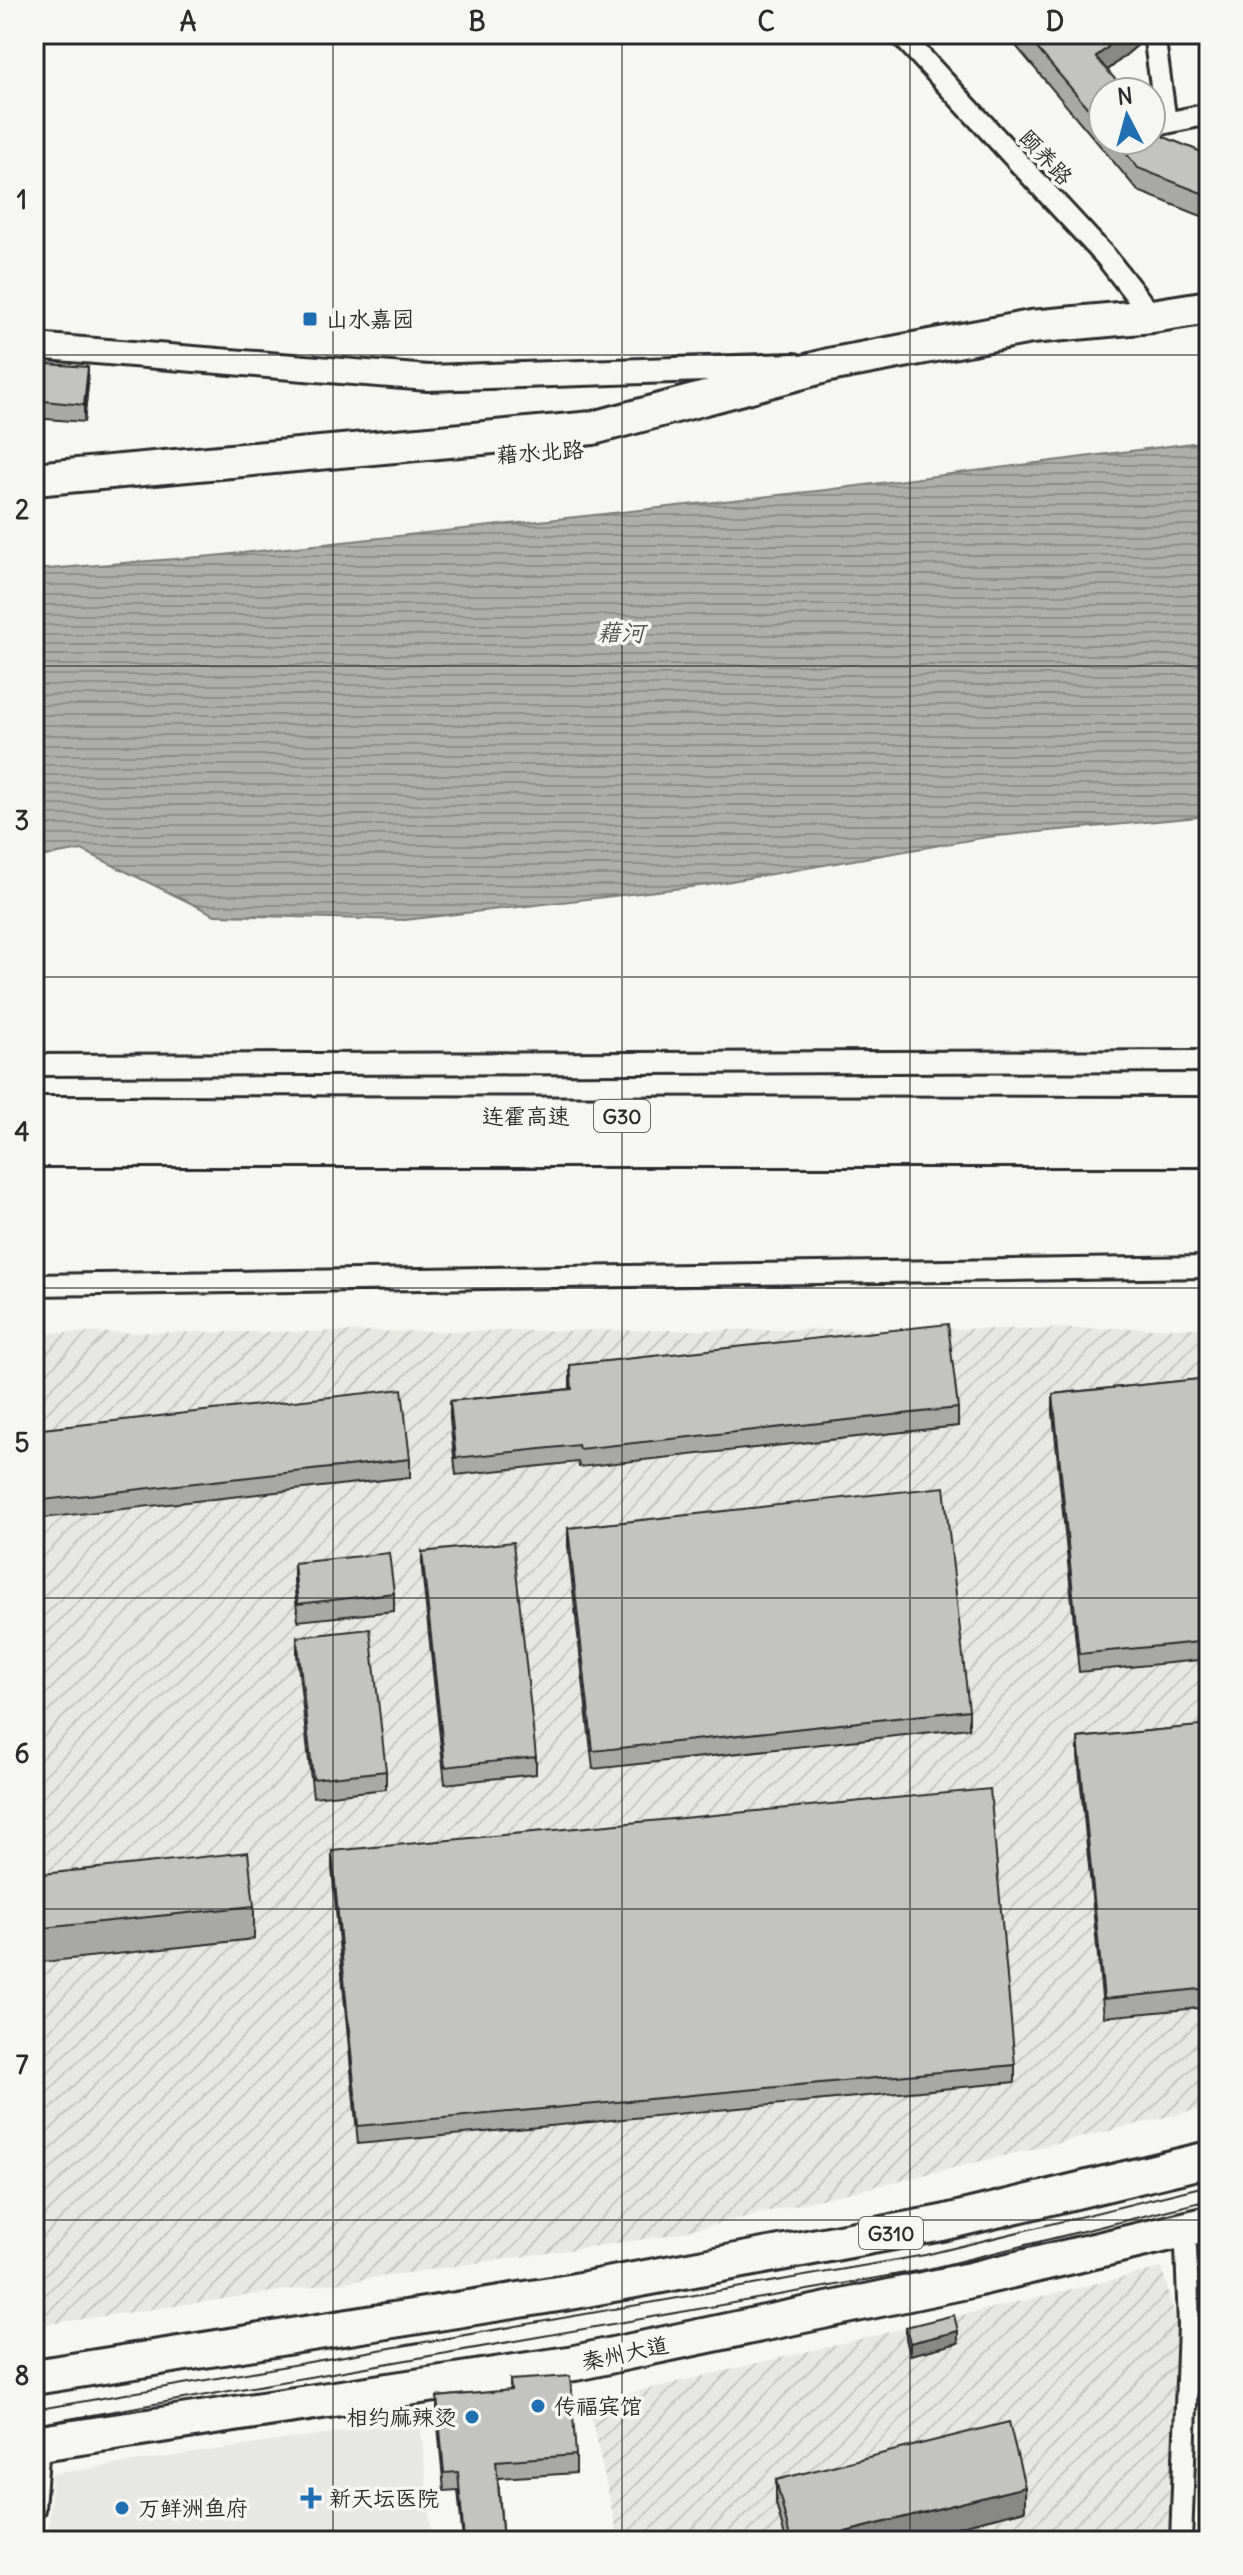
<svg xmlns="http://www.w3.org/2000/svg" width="1243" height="2575" viewBox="0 0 1243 2575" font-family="Delius,'LXGW WenKai TC',sans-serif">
  <defs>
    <pattern id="industrial-furrows" width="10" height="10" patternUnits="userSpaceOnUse" patternTransform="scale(2)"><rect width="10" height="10" fill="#e7e7e3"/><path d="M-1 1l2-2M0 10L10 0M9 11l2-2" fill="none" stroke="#c6c6c3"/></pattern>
    <pattern id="water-rules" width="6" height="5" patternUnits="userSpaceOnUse" patternTransform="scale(2)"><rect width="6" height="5" fill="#aeaeab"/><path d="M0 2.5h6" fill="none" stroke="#8e8e8b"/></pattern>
  </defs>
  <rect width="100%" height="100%" fill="#f6f6f2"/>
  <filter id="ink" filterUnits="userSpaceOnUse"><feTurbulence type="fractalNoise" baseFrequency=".0125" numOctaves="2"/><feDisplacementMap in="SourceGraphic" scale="16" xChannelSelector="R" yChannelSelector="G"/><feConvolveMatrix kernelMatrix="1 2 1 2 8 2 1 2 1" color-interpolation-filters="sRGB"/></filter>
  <g filter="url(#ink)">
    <!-- built -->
    <path fill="#e7e7e3" d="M 420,2420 L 432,2541 L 48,2541 L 52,2474 Z"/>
    <!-- industrial -->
    <path fill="url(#industrial-furrows)" d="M 1209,1328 L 1209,2107 L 666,2236 L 34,2326 L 34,1333 Z
      M 1162,2268 L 1188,2365 L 1175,2541 L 619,2541 L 588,2403 Z"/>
    <!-- water -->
    <path fill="url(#water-rules)" stroke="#7a7a78" stroke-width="2" d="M 1209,441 L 1209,816 L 987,837 L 708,885 L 405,920 L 215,915 L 82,850 L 34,858 L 34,570 L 213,556 L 826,490 Z"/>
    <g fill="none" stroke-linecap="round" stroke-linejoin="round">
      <!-- minor casing -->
      <g stroke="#2b2b2b" stroke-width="26">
        <path id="minor" d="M 900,34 L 1106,257 L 1152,316
          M 1154,34 L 1166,123 L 1209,114
          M 34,1065 L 1209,1061
          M 34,1285 L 1209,1267
          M 34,2509 L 39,2443
          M 1181,2541 L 1189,2326 L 1186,2248 L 1182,2230"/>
      </g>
      <!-- tertiary casing -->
      <g stroke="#2b2b2b" stroke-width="30">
        <path id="tertiary" d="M 34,346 L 428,378 L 794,366"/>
      </g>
      <!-- primary casing -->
      <g stroke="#2b2b2b" stroke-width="38">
        <path id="primary" d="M 34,479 L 593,428 L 829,365 L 1031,327 L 1152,316 L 1209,307"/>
      </g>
      <!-- trunk casing -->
      <g stroke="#2b2b2b" stroke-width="40">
        <path id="trunk" d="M 34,2377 L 570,2292 L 942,2223 L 1209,2159
          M 34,2444 L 575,2363 L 966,2281 L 1209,2224"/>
      </g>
      <!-- motorway casing -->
      <g stroke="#2b2b2b" stroke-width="42">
        <path id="motorway" d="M 34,1115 L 1209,1116
          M 34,1148 L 1209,1148"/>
      </g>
      <!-- minor -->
      <use href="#minor" stroke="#f6f6f2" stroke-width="20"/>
      <!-- tertiary -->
      <use href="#tertiary" stroke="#f6f6f2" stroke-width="24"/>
      <!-- primary -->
      <use href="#primary" stroke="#f6f6f2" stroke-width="32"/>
      <!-- trunk -->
      <use href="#trunk" stroke="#f6f6f2" stroke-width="34"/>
      <!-- motorway -->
      <use href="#motorway" stroke="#f6f6f2" stroke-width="36"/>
      <!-- tram -->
      <path stroke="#2b2b2b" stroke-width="2" d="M 34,2410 L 925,2255 L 1209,2185
        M 34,2425 L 928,2269 L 1209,2200"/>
    </g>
    <!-- wall -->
    <path fill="#a8a8a5" stroke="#2b2b2b" stroke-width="2" d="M 1016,34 L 1140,34 L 1140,43 L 1108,70 L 1103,92 L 1103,140 L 1151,140 L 1164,137 L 1209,155 L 1209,219 L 1138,191 L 1016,46 Z
      M 34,363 L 88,385 L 84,422 L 34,418 Z
      M 570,1365 L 958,1408 L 958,1426 L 579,1467 L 578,1462 L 456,1475 L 450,1419 L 450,1401 L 570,1389 Z
      M 1209,1378 L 1209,1659 L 1079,1672 L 1053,1413 L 1053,1394 Z
      M 34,1430 L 410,1459 L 410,1477 L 34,1519 Z
      M 568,1528 L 969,1710 L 969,1728 L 593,1769 L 568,1546 Z
      M 422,1552 L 536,1757 L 536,1774 L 445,1784 L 422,1569 Z
      M 294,1563 L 394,1593 L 394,1611 L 298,1621 L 294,1581 Z
      M 297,1637 L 386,1771 L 386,1789 L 313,1797 L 297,1655 Z
      M 1209,1725 L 1209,2007 L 1104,2017 L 1078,1756 L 1078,1738 Z
      M 332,1851 L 1015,2065 L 1015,2082 L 358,2144 L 332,1868 Z
      M 34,1875 L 254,1906 L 254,1939 L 34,1963 Z
      M 906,2327 L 958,2343 L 910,2355 L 906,2339 Z
      M 510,2380 L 576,2455 L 576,2473 L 498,2478 L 503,2541 L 463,2541 L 458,2490 L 444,2491 L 437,2415 L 437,2397 L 510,2391 Z
      M 776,2480 L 1025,2510 L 901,2541 L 786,2541 L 776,2503 Z"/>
    <!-- shaded-wall -->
    <path fill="#888886" stroke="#2b2b2b" stroke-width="2" d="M 1123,34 L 1140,34 L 1140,43 L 1096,80 L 1096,57 Z
      M 88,367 L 88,385 L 84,422 L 84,405 Z
      M 958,2331 L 958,2343 L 910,2355 L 910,2343 Z
      M 1025,2487 L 1025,2510 L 901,2541 L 809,2541 Z"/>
    <!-- building -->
    <path fill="#c3c3c0" stroke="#2b2b2b" stroke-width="2" d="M 1025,34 L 1123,34 L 1096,57 L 1126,92 L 1103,92 L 1103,126 Z
      M 1151,121 L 1164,137 L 1209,155 L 1209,196 L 1138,168 L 1115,140 L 1151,140 Z
      M 34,363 L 88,367 L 84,405 L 34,400 Z
      M 948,1324 L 958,1408 L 579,1449 L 578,1445 L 456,1458 L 450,1401 L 572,1389 L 570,1365 Z
      M 1209,1378 L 1209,1641 L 1079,1654 L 1053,1394 Z
      M 402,1389 L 410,1459 L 34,1501 L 34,1430 Z
      M 944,1487 L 969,1710 L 593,1751 L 568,1528 Z
      M 513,1542 L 536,1757 L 445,1767 L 422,1552 Z
      M 389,1553 L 394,1593 L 298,1604 L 294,1563 Z
      M 370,1629 L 386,1771 L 313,1779 L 297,1637 Z
      M 1209,1725 L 1209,1988 L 1104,1999 L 1078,1738 Z
      M 990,1789 L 1015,2065 L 358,2126 L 332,1851 Z
      M 248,1852 L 254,1906 L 34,1929 L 34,1875 Z
      M 954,2315 L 958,2331 L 910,2343 L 906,2327 Z
      M 570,2376 L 576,2455 L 496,2461 L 503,2541 L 464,2541 L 458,2472 L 444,2473 L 437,2397 L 511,2390 L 510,2380 Z
      M 1009,2422 L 1025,2487 L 809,2541 L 791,2541 L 776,2480 Z"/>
  </g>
  <!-- grid -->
  <path fill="none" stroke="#2b2b2b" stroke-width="2" stroke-opacity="0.55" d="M 333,34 L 333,2541M 622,34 L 622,2541M 910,34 L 910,2541M 34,355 L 1209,355M 34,666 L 1209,666M 34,977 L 1209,977M 34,1288 L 1209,1288M 34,1598 L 1209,1598M 34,1909 L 1209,1909M 34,2220 L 1209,2220"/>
  <!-- markers -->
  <g fill="#1f6fb2" stroke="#f6f6f2" stroke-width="3">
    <rect x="302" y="311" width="16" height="16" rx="4"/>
    <circle cx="538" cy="2406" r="8"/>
    <circle cx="472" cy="2417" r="8"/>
    <path d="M307 2486h8v8h8v8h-8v8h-8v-8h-8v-8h8z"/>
    <circle cx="122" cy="2508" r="8"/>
  </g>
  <g text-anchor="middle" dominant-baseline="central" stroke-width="7" stroke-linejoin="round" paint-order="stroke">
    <!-- shield labels -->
    <g fill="#f6f6f2" stroke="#686867" stroke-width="2">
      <rect x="594" y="1100" width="56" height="32" rx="6"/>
      <rect x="859" y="2217" width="64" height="32" rx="6"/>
    </g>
    <g font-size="20" font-weight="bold" fill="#2b2b2b">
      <text x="622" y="1116">G30</text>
      <text x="891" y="2233">G310</text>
    </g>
    <!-- street labels -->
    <g font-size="22" fill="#2b2b2b" stroke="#f6f6f2">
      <text transform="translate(1046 157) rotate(47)">颐养路</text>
      <text transform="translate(540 452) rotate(-4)">藉水北路</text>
      <text x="526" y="1116">连霍高速</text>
      <text transform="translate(625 2353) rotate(-12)">秦州大道</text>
    </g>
    <!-- poi labels -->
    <g font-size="22" fill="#2b2b2b" stroke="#f6f6f2" text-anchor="start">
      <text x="326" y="319">山水嘉园</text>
      <text x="554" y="2406">传福宾馆</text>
      <text x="456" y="2417" text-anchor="end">相约麻辣烫</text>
      <text x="329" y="2498">新天坛医院</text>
      <text x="138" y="2508">万鲜洲鱼府</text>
    </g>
    <!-- water labels -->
    <g font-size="24" font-style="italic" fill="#525251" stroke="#f6f6f2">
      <text transform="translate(621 632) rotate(1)">藉河</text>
    </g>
  </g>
  <!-- margin -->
  <rect width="1243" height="2575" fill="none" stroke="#f6f6f2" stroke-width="88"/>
  <!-- north arrow -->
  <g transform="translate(1127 116) rotate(354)"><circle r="38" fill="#f6f6f2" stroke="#a5a5a2" stroke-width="2"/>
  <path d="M0-6L14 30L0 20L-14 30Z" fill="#1f6fb2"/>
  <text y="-12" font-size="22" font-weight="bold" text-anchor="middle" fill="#2b2b2b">N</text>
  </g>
  <rect x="44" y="44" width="1155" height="2487" fill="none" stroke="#2b2b2b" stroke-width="3"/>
  <g font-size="26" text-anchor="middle" font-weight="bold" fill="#2b2b2b">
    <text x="188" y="31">A</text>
    <text x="477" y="31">B</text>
    <text x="766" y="31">C</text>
    <text x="1055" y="31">D</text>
    <text x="22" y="209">1</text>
    <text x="22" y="519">2</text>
    <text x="22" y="830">3</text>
    <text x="22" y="1141">4</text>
    <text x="22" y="1452">5</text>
    <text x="22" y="1763">6</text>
    <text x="22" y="2074">7</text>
    <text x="22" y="2385">8</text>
  </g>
</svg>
